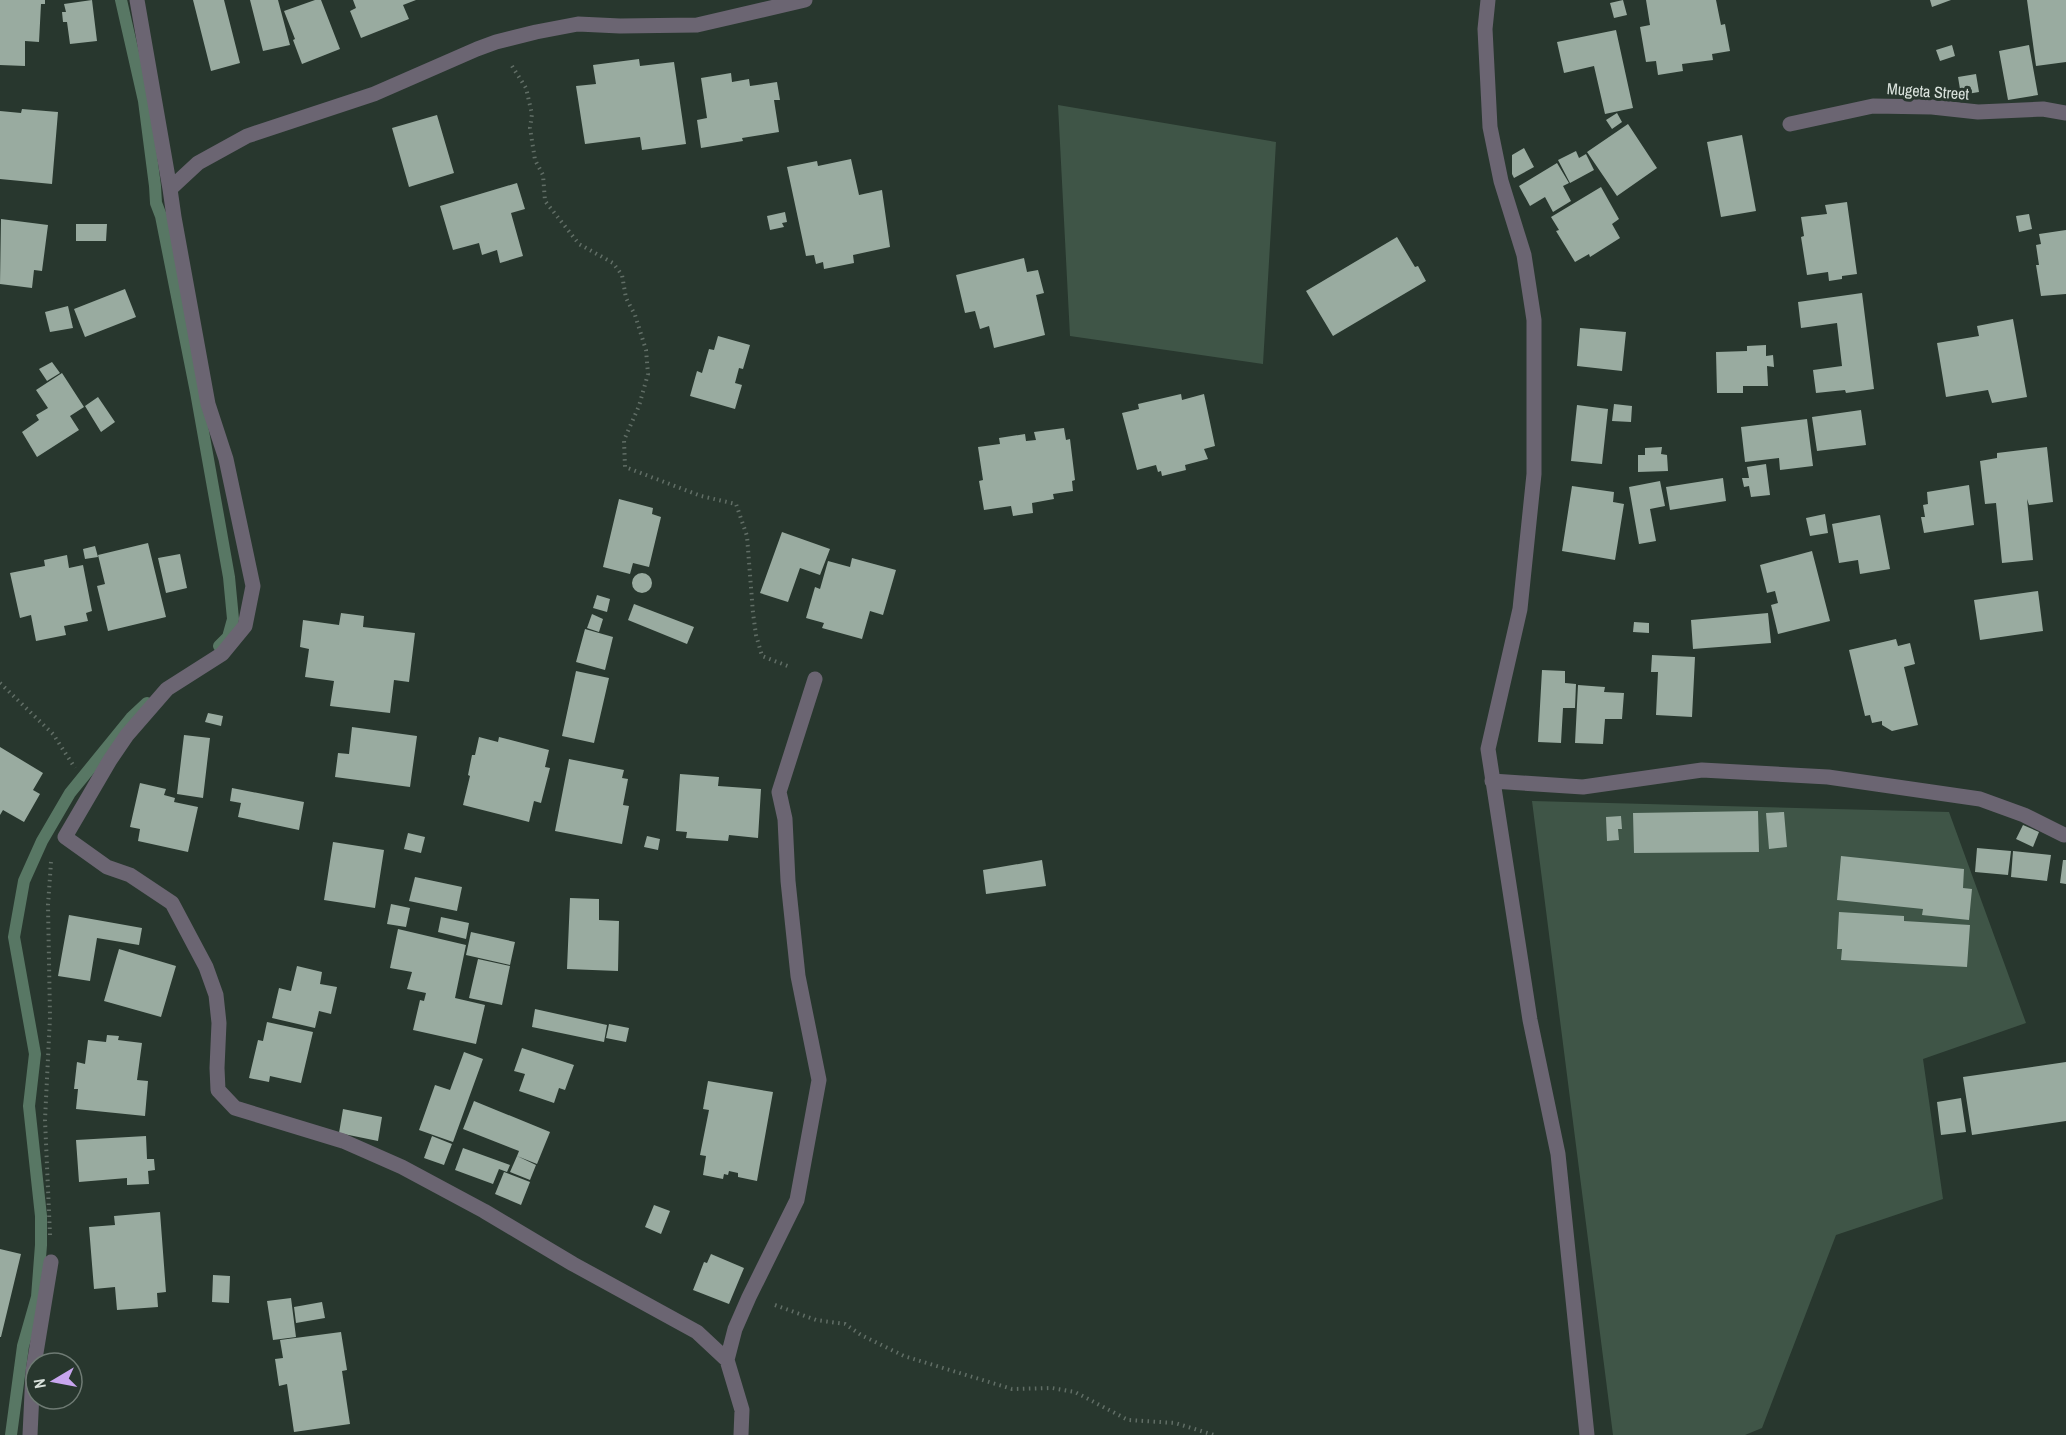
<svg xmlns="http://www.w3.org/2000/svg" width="2066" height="1435" viewBox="0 0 2066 1435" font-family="'Archivo Narrow',sans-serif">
  <rect width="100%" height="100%" fill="#28372e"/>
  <!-- green -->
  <path fill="#3f5547" d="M 1058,105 L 1276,142 L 1263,364 L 1070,336 Z
    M 1532,801 L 1949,812 L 2026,1023 L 1923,1059 L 1943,1199 L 1836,1235 L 1762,1428 L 1745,1435 L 1613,1435 Z"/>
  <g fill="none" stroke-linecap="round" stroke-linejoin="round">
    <!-- stream -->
    <path stroke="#587764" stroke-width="12" d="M 121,0 L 144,101 L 155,186 L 156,203 L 161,216 L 196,392 L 229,577 L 233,619 L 228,637 L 219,646
      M 11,1435 L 23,1346 L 37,1297 L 41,1245 L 41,1216 L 29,1106 L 35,1054 L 14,937 L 24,881 L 42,841 L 70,793 L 131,718 L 147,703"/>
  </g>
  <!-- building -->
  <path fill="#99aba0" d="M 0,0 L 45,0 L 45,4 L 41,4 L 39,42 L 25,41 L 25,66 L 0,65 Z
    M 92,0 L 97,41 L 70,44 L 67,22 L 63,22 L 62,12 L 66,12 L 64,4 Z
    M 193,0 L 224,0 L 240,63 L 211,71 Z
    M 250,0 L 278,0 L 290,45 L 263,51 Z
    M 315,0 L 321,0 L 340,49 L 302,64 L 293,40 L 295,39 L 284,11 Z
    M 353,0 L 416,0 L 403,5 L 409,19 L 361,38 L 350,11 L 356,8 Z
    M 1623,0 L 1627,15 L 1614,18 L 1610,3 Z
    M 1646,0 L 1716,0 L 1721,25 L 1725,24 L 1730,51 L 1712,54 L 1713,60 L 1682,64 L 1683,71 L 1658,75 L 1656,61 L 1646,62 L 1640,27 L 1650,25 Z
    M 1930,0 L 1951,0 L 1932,7 Z
    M 2027,0 L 2066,0 L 2066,62 L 2036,66 Z
    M 1616,30 L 1633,108 L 1605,114 L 1594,66 L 1564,73 L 1557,42 Z
    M 1952,45 L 1955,56 L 1940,61 L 1936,50 Z
    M 2029,45 L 2038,95 L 2008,100 L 1999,51 Z
    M 639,59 L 640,66 L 674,62 L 686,144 L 642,150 L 640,137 L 585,144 L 576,86 L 596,84 L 593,65 Z
    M 731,73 L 732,82 L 749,79 L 750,86 L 777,82 L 780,100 L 774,100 L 779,132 L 742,138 L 743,141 L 701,148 L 697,120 L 707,118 L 701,78 Z
    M 1976,74 L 1979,92 L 1961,95 L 1958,77 Z
    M 22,109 L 58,112 L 52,184 L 0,179 L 0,111 L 21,113 Z
    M 1617,113 L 1622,122 L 1612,129 L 1606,120 Z
    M 437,115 L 454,173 L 409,187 L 392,128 Z
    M 1628,124 L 1657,168 L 1617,196 L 1587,152 Z
    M 1742,135 L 1756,211 L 1721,217 L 1707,142 Z
    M 1524,148 L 1534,167 L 1514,178 L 1512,174 L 1512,155 Z
    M 1576,151 L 1579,158 L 1586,154 L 1594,170 L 1570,183 L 1558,160 Z
    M 851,159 L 859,195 L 882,190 L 890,247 L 853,255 L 854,263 L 824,269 L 823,262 L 816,264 L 814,255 L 806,256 L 787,167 L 817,161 L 818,166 Z
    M 1557,163 L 1569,183 L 1563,186 L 1571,201 L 1553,212 L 1545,197 L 1530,206 L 1519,186 Z
    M 517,183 L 525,209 L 511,213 L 523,256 L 500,263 L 497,250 L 482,255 L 479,243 L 453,250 L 440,206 Z
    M 1601,187 L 1619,219 L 1612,224 L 1620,238 L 1590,257 L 1589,254 L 1575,262 L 1556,231 L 1559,230 L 1551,217 Z
    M 1847,202 L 1857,274 L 1842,276 L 1842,279 L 1829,281 L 1828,272 L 1807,275 L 1801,237 L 1804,236 L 1801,217 L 1827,214 L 1825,205 Z
    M 785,212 L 787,222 L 782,223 L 784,227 L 770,230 L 767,216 Z
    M 2029,214 L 2032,229 L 2019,232 L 2016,216 Z
    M 1,219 L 48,225 L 42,271 L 34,270 L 32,288 L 0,284 Z
    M 76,224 L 107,224 L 106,241 L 76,241 Z
    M 2066,230 L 2066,294 L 2041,296 L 2036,265 L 2039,265 L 2036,245 L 2041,244 L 2039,234 Z
    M 1397,237 L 1415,267 L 1418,266 L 1426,281 L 1333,336 L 1306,291 Z
    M 1024,258 L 1027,272 L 1038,270 L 1044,293 L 1036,295 L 1045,335 L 994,348 L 989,326 L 980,329 L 975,311 L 965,313 L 956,275 Z
    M 125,289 L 136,317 L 85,337 L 74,309 Z
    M 1862,293 L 1874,389 L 1846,393 L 1845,390 L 1816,393 L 1813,370 L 1842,366 L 1837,323 L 1801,328 L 1798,302 Z
    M 68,306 L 73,328 L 50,332 L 45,312 Z
    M 2013,319 L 2027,397 L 1992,403 L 1988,390 L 1946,397 L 1937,343 L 1979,336 L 1977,326 Z
    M 1580,328 L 1626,332 L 1622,371 L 1577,366 Z
    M 718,336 L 750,345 L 743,369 L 739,368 L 735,383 L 742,385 L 735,409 L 690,396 L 697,371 L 702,373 L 709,349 L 714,350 Z
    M 1766,345 L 1766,356 L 1773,355 L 1774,367 L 1767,366 L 1768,386 L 1743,386 L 1743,393 L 1717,393 L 1716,352 L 1747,351 L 1747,346 Z
    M 52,362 L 60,373 L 47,381 L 39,369 Z
    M 62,373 L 84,407 L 70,416 L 79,430 L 37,457 L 22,432 L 39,420 L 36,415 L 48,408 L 36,390 Z
    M 1181,394 L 1182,400 L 1204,394 L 1215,446 L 1204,449 L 1208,459 L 1185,465 L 1186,470 L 1162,476 L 1161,471 L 1158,472 L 1156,465 L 1137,470 L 1122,413 L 1139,409 L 1138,404 Z
    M 98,397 L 115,422 L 101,432 L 85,406 Z
    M 1614,404 L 1632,406 L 1631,422 L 1612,421 Z
    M 1577,405 L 1608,409 L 1602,464 L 1571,461 Z
    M 1861,410 L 1866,445 L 1817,451 L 1812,417 Z
    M 1807,419 L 1813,466 L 1780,470 L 1779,458 L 1745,462 L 1741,427 Z
    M 1064,428 L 1066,440 L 1070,439 L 1075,480 L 1072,481 L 1073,491 L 1053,494 L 1054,499 L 1032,503 L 1033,513 L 1013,516 L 1011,506 L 984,510 L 979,481 L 983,480 L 978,447 L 1000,444 L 999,438 L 1025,434 L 1026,441 L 1036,440 L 1034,432 Z
    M 1662,447 L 1661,454 L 1667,455 L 1668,471 L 1638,472 L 1638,455 L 1645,455 L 1645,448 Z
    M 2047,447 L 2053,502 L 2029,505 L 2027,499 L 2033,560 L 2002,563 L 1996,503 L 1985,504 L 1980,461 L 1997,458 L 1997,453 Z
    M 1766,464 L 1770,495 L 1751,497 L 1749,486 L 1744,487 L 1742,478 L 1749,478 L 1747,467 Z
    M 1723,478 L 1726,501 L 1670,510 L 1666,487 Z
    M 1660,481 L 1665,506 L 1650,509 L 1656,541 L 1639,544 L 1629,487 Z
    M 1969,485 L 1974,525 L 1924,533 L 1921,517 L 1925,517 L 1923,505 L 1928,504 L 1927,492 Z
    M 1572,486 L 1614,492 L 1613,502 L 1624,504 L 1615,560 L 1562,551 Z
    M 619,499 L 653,508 L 652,514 L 661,517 L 649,567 L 633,563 L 630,574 L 603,567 Z
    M 1825,514 L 1828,533 L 1810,536 L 1806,518 Z
    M 1880,515 L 1890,569 L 1860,574 L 1858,560 L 1839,563 L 1832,524 Z
    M 782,532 L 830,549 L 820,575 L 800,568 L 788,602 L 760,593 Z
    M 148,543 L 166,617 L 108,631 L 97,586 L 105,584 L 98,555 Z
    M 95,546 L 98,557 L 85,559 L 83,549 Z
    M 1812,551 L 1830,621 L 1778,634 L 1771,605 L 1778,603 L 1775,591 L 1767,593 L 1760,565 Z
    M 180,554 L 187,588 L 166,593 L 158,558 Z
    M 67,555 L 69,568 L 83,565 L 92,611 L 86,613 L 88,621 L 64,626 L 66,635 L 36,641 L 31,615 L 20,618 L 10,573 L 45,566 L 44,560 Z
    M 852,558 L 896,570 L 883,615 L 870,611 L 862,639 L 822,628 L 824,623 L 806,618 L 815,587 L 820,589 L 828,561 L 850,567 Z
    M632 583a10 10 0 1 1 20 0a10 10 0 1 1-20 0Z
    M 2038,591 L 2043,631 L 1980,640 L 1974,600 Z
    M 597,595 L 610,599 L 607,612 L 593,608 Z
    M 634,604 L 694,627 L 687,644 L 628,620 Z
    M 341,613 L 364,616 L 363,627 L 415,633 L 409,682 L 394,680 L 390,713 L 330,706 L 334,681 L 305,677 L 309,649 L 300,647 L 303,620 L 339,625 Z
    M 1768,613 L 1771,643 L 1693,649 L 1691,620 Z
    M 592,614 L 603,619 L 599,632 L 587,628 Z
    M 1634,622 L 1649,623 L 1649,633 L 1633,632 Z
    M 585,629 L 613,637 L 605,670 L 576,662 Z
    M 1896,639 L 1898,646 L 1910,643 L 1915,664 L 1904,667 L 1918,725 L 1892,731 L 1882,725 L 1882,721 L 1872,723 L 1870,715 L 1865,716 L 1849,650 Z
    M 1652,655 L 1695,657 L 1692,717 L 1656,715 L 1658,672 L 1651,672 Z
    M 1542,670 L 1565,671 L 1565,683 L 1576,684 L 1575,708 L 1563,708 L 1561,743 L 1538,742 Z
    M 576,671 L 609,678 L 594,743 L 562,736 Z
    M 1578,685 L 1605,687 L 1604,692 L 1624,693 L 1622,719 L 1605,719 L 1603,744 L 1575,743 Z
    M 208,713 L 223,716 L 221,726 L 205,722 Z
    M 352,727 L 417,736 L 410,787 L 335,777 L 338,753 L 349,754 Z
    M 184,735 L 210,738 L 203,798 L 177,794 Z
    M 479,737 L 498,742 L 499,737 L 549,750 L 545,767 L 550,768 L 541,803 L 534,801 L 529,822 L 463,805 L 470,776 L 468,775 L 472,755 L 475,755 Z
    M 0,747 L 43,773 L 33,790 L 40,794 L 24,822 L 3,810 L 0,815 Z
    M 569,759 L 624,770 L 622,778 L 628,779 L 623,805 L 629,806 L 622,844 L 555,831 Z
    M 680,774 L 719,777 L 718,786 L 761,789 L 758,838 L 729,835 L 728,841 L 686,838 L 687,832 L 676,831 Z
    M 140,783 L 166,789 L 164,795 L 175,798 L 174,802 L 198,807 L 188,852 L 138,841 L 140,829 L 130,827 Z
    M 232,788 L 304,802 L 299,830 L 238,817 L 241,803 L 230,801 Z
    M 1758,811 L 1759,852 L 1634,853 L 1633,813 Z
    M 1784,812 L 1787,847 L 1769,849 L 1766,813 Z
    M 1621,816 L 1622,829 L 1618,829 L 1619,840 L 1607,841 L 1606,817 Z
    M 2023,825 L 2039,832 L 2033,847 L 2016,839 Z
    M 408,833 L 425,837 L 421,853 L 404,849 Z
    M 647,836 L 660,839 L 658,850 L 644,847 Z
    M 333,842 L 384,850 L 375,908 L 324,900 Z
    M 1977,848 L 2011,851 L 2008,875 L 1975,872 Z
    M 2013,851 L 2051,855 L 2047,881 L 2011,877 Z
    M 1841,856 L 1964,869 L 1963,888 L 1972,889 L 1969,920 L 1922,915 L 1923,909 L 1837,900 Z
    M 1042,860 L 1046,886 L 986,894 L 983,870 Z
    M 2063,860 L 2066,860 L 2066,884 L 2060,883 Z
    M 415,877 L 462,887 L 457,911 L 409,901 Z
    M 570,898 L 599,899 L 599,920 L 619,921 L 618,971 L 567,969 Z
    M 391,904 L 410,908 L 406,927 L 387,924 Z
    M 1839,912 L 1904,916 L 1904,921 L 1970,925 L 1967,967 L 1841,960 L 1842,949 L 1837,949 Z
    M 69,915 L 142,928 L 139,945 L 97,938 L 90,981 L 58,976 Z
    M 441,917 L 469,923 L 466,939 L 438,932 Z
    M 398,929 L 466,945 L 455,998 L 485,1005 L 476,1044 L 413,1030 L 420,1000 L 424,1001 L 426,993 L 407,989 L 412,972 L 390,968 Z
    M 471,932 L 515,942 L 510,965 L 466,955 Z
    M 119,949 L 176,966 L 161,1017 L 104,1001 Z
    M 478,959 L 510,966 L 502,1005 L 469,998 Z
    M 297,966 L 322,972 L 320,984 L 337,987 L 331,1014 L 319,1011 L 315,1028 L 272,1018 L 279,988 L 291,991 Z
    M 535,1009 L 607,1025 L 604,1042 L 532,1027 Z
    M 267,1022 L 313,1032 L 301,1083 L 270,1076 L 269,1082 L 249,1078 L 258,1040 L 263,1041 Z
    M 609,1024 L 629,1028 L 626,1042 L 606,1038 Z
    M 107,1035 L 119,1036 L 118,1040 L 142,1043 L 137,1080 L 148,1081 L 145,1116 L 76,1109 L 78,1089 L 74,1089 L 77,1062 L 85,1064 L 88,1040 L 106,1042 Z
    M 522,1048 L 574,1065 L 565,1090 L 559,1088 L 554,1103 L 519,1091 L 525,1074 L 514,1071 Z
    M 464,1052 L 483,1059 L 453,1142 L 419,1130 L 435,1085 L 450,1090 Z
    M 2066,1062 L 2066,1121 L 1972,1135 L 1963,1077 Z
    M 708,1081 L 773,1092 L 757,1181 L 738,1177 L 738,1173 L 729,1171 L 728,1175 L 724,1174 L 723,1179 L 703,1175 L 706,1156 L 700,1155 L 709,1110 L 703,1109 Z
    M 1961,1098 L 1966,1132 L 1941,1135 L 1937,1102 Z
    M 474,1101 L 550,1132 L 537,1164 L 517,1156 L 519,1151 L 463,1129 Z
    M 343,1109 L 382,1117 L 378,1141 L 339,1133 Z
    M 146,1136 L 147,1159 L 154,1159 L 155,1170 L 148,1171 L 149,1184 L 127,1185 L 127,1178 L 79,1182 L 76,1140 Z
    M 432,1136 L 452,1144 L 444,1165 L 424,1158 Z
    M 463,1148 L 510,1165 L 507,1172 L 499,1169 L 493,1184 L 455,1170 Z
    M 517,1156 L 536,1165 L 530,1180 L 510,1172 Z
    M 504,1172 L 530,1182 L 521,1205 L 495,1194 Z
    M 654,1205 L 670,1211 L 661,1234 L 645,1227 Z
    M 160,1212 L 166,1292 L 157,1293 L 158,1307 L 117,1310 L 115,1287 L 94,1289 L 89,1227 L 115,1225 L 114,1216 Z
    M 0,1249 L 21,1254 L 1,1337 L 0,1337 Z
    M 711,1254 L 744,1268 L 729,1304 L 693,1290 L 704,1262 L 707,1263 Z
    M 213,1275 L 230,1276 L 229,1303 L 212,1302 Z
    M 291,1298 L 296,1337 L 273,1340 L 267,1301 Z
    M 322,1302 L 325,1318 L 296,1323 L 294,1307 Z
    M 341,1332 L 347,1370 L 342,1371 L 350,1424 L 294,1432 L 287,1384 L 279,1386 L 275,1359 L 283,1358 L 280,1340 Z"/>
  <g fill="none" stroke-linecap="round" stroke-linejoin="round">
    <!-- path -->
    <path stroke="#616e66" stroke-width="4" stroke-dasharray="1.5 4.5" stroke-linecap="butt" d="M 512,66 L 526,88 L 532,114 L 530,128 L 535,160 L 543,175 L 545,201 L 579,244 L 613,263 L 622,275 L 626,298 L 635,315 L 646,350 L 648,374 L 639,406 L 624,440 L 625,467 L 701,496 L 736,504 L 747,536 L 753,613 L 756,635 L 762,656 L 790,667
      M 0,683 L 53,734 L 75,768
      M 50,1235 L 45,1120 L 50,1017 L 48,905 L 51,862
      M 775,1305 L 816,1320 L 845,1324 L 861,1335 L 904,1356 L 1012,1389 L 1052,1388 L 1075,1392 L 1128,1420 L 1175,1423 L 1214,1435"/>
    <!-- minor -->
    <path stroke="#6b6572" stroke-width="15" d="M 137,0 L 170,189 L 174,217 L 208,404 L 226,459 L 253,586 L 245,626 L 222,654 L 167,689 L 127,735 L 110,760 L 65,837 L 107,867 L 130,875 L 172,903 L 206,967 L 216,995 L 219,1023 L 217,1068 L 218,1090 L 235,1108 L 343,1141 L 402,1167 L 484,1211 L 573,1264 L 697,1332 L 727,1360 L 742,1410 L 741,1435
      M 1488,0 L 1485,29 L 1490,127 L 1501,181 L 1524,255 L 1534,320 L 1534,474 L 1520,609 L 1488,749 L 1530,1020 L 1558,1154 L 1587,1435
      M 1790,124 L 1873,106 L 1932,107 L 1978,112 L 2043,109 L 2066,113
      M 170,189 L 198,163 L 247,136 L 374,94 L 477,49 L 496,42 L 536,32 L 578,24 L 620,26 L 697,25 L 805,0
      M 1492,781 L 1583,787 L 1702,770 L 1828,777 L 1980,799 L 2024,815 L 2064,835
      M 727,1360 L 735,1329 L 749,1297 L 797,1200 L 819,1080 L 798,976 L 788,881 L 785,819 L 779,792 L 815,679
      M 30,1435 L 33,1371 L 51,1262"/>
  </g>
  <g text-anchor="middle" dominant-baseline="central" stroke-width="6" stroke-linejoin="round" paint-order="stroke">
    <!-- street labels -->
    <g font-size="16" fill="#d9e2dc" stroke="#28372e">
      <text transform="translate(1928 91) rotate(4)">Mugeta Street</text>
    </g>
  </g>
  <!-- north arrow -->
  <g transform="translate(54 1381) rotate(260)"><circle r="28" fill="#28372e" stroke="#6f7b74" stroke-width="1.5"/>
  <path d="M0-4.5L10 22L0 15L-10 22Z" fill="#c8a6ef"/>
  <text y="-9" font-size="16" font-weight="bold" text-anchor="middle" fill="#d9e2dc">N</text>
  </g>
</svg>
